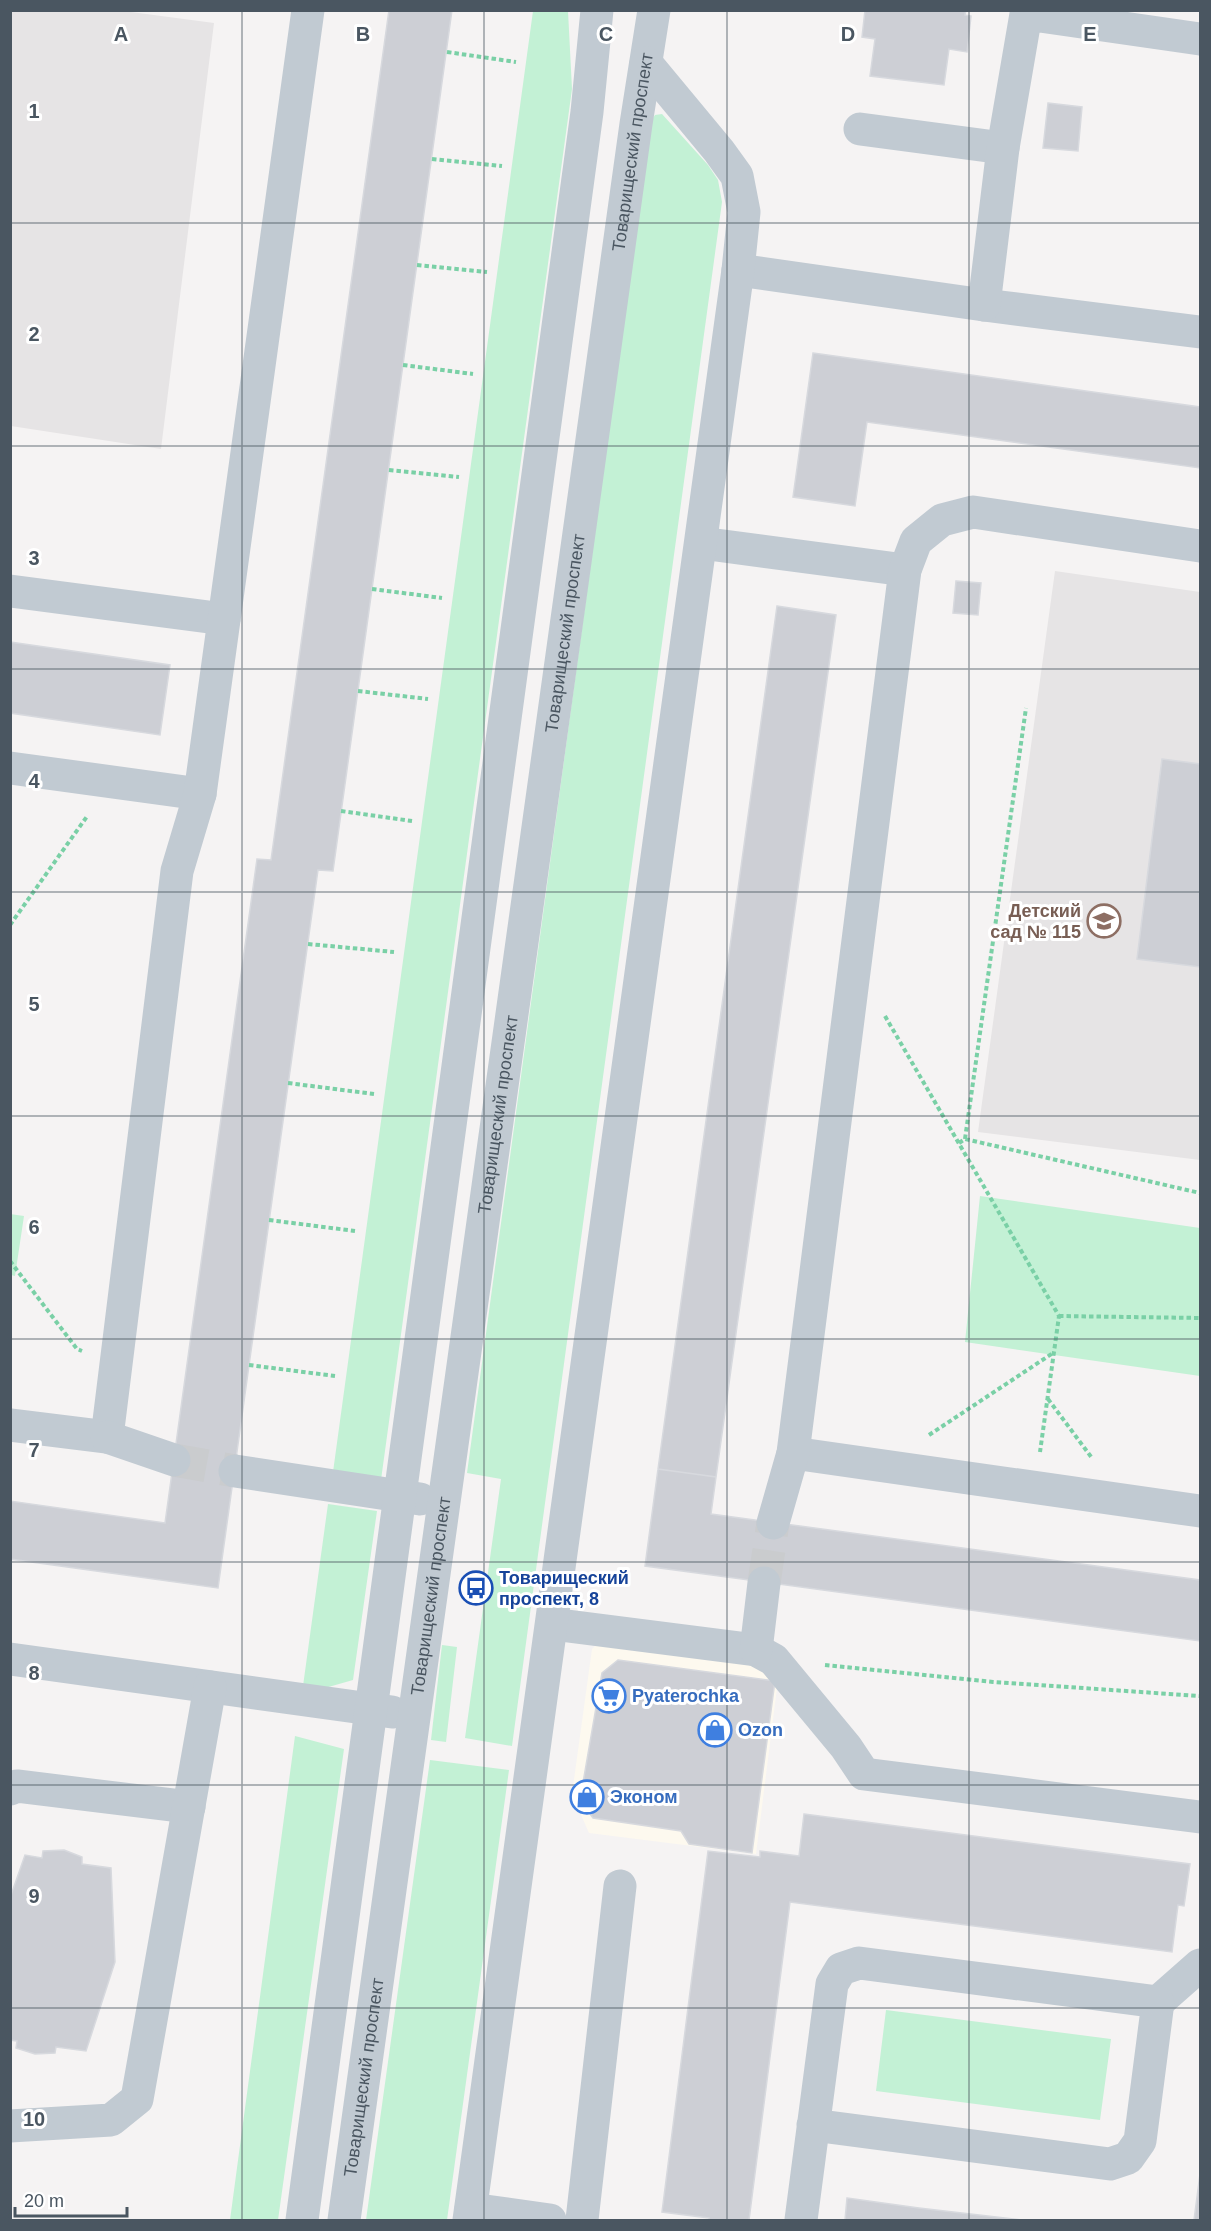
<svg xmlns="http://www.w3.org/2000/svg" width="1211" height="2231" viewBox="0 0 1211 2231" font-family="Helvetica,sans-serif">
  <rect width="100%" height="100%" fill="#f5f3f3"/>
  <!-- commercial -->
  <path fill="#fdf9ef" d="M 617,1625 L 742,1640 L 778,1680 L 756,1854 L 589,1833 L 572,1794 L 592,1649 Z"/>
  <!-- education -->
  <path fill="#e6e4e5" d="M 116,10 L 214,23 L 161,449 L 11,426 L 11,11 Z
    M 1055,571 L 1200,592 L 1200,1160 L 978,1132 Z"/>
  <!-- green -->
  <path fill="#c3f1d5" d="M 533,11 L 568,11 L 572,89 L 381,1480 L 333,1472 Z
    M 662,114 L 708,165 L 718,180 L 722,202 L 512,1746 L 465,1738 L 501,1479 L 467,1473 L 651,121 L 655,115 Z
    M 980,1196 L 1200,1228 L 1200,1376 L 965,1342 Z
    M 10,1214 L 24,1216 L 15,1276 L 11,1275 Z
    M 328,1504 L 377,1511 L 353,1680 L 325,1688 L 303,1686 Z
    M 442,1645 L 457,1647 L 446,1742 L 431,1740 Z
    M 295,1736 L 344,1749 L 278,2220 L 230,2220 Z
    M 430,1760 L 509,1770 L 447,2220 L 366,2220 Z
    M 886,2010 L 1111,2039 L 1100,2120 L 876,2091 Z"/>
  <!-- building -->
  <path fill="#cdcfd5" stroke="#d7d9de" stroke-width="1.5" d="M 389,10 L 452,10 L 333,871 L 318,870 L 218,1588 L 10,1559 L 10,1501 L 165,1523 L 257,859 L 271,860 Z
    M 865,10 L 966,10 L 965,15 L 971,16 L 967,52 L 949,49 L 944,85 L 870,76 L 875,39 L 862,37 Z
    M 1048,103 L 1082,107 L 1078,151 L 1043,148 Z
    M 813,353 L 1200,407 L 1200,468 L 867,422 L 855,506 L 793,497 Z
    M 956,581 L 981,583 L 978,615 L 953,613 Z
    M 777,606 L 836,615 L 716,1477 L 658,1469 Z
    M 10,642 L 170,665 L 160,735 L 10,713 Z
    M 1162,759 L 1200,764 L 1200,967 L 1137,959 Z
    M 658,1469 L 716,1477 L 711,1514 L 1200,1580 L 1200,1641 L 645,1566 Z
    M 618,1660 L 775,1681 L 752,1853 L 689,1844 L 681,1831 L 593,1818 L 580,1800 L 602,1673 Z
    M 804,1814 L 1190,1864 L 1184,1906 L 1178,1905 L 1172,1952 L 790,1902 L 749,2220 L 709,2220 L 709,2218 L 662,2212 L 708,1851 L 760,1857 L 760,1851 L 799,1856 Z
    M 64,1850 L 82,1857 L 82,1864 L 111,1868 L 115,1962 L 86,2051 L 56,2047 L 55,2053 L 35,2054 L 16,2048 L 17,2041 L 10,2040 L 10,1898 L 25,1855 L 42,1858 L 43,1851 Z
    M 1200,2174 L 1200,2220 L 1194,2220 Z
    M 847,2198 L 919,2208 L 1022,2220 L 845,2220 Z"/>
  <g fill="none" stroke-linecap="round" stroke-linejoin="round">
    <!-- minor-tunnel -->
    <path stroke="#caccce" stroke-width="33" stroke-dasharray="33 16" stroke-linecap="butt" d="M 174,1460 L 235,1471
      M 764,1583 L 773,1523"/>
    <!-- path -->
    <path stroke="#7ad0a6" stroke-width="4" stroke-dasharray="4.5 3" stroke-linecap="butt" d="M 447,52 L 516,62
      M 432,159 L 502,166
      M 417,265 L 487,272
      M 403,365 L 473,374
      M 389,470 L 459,477
      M 372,589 L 442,598
      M 358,691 L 428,699
      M 341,811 L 412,821
      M 10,925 L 88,815
      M 308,944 L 394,952
      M 885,1016 L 1059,1316 L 1040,1452
      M 288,1083 L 374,1094
      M 965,1139 L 1026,708
      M 959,1143 L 965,1139 L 1200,1193
      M 269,1220 L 355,1231
      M 10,1261 L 77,1349 L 82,1351
      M 1059,1316 L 1200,1318
      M 249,1365 L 335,1376
      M 1048,1399 L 1092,1458
      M 929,1435 L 1053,1353
      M 825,1665 L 993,1682 L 1200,1696"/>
    <!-- minor -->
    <g stroke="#c1cad2" stroke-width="33">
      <path d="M 860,129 L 1003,148"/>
      <path d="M 738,270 L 984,305 L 1200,332"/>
      <path d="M 984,305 L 1003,148 L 1026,14 L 1200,39"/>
      <path d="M 701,543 L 905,570"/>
      <path d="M 10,591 L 224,619"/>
      <path d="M 10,768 L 200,794"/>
      <path d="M 10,1425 L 107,1437 L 177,871 L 200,794 L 308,10"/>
      <path d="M 107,1437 L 174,1460"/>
      <path d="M 793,1453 L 1200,1511"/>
      <path d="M 235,1471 L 420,1499"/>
      <path d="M 773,1523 L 793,1453 L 905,570 L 916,541 L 942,520 L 973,512 L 1200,546"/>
      <path d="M 552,1624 L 756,1650 L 774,1660 L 846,1747 L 864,1774 L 1200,1817"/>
      <path d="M 756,1650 L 764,1583"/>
      <path d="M 10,1659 L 392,1712"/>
      <path d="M 10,1789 L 17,1786 L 189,1807"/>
      <path d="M 1158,2002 L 1200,1965"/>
      <path d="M 10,2126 L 111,2120 L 137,2099 L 210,1687"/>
      <path d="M 471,2209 L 550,2220"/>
      <path d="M 302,2220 L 587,112 L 597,10"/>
      <path id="s1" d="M 344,2220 L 636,124 L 654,10"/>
      <path d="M 469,2220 L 738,270 L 744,212 L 737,176 L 719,151 L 646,63"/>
      <path d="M 582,2220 L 620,1886"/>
      <path d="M 801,2220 L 832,1984 L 841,1969 L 859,1963 L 1158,2002 L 1140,2141 L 1128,2158 L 1110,2164 L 813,2125"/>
    </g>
  </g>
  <!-- grid -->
  <path fill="none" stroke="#4a5661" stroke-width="1.5" stroke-opacity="0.55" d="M 242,10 L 242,2220M 484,10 L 484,2220M 727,10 L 727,2220M 969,10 L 969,2220M 10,223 L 1200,223M 10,446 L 1200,446M 10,669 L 1200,669M 10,892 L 1200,892M 10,1116 L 1200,1116M 10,1339 L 1200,1339M 10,1562 L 1200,1562M 10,1785 L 1200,1785M 10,2008 L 1200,2008"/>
  <!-- icons -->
  <defs>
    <g id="school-ring" transform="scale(1.725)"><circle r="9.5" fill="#fff" stroke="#8d6e63" stroke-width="1.5"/><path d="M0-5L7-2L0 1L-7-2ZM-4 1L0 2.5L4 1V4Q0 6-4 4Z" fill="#8d6e63"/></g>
    <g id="bus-ring" transform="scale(1.725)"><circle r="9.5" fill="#fff" stroke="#1a4fb4" stroke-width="1.5"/><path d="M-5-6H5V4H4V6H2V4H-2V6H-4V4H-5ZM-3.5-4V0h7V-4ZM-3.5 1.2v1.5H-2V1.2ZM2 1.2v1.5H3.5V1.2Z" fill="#1a4fb4"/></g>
    <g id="supermarket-ring" transform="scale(1.725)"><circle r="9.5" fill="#fff" stroke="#3f7fe0" stroke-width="1.5"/><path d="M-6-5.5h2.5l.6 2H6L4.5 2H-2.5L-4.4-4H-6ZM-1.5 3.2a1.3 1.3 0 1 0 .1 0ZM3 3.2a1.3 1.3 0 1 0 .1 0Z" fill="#3f7fe0"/></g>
    <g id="shop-ring" transform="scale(1.725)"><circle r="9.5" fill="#fff" stroke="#3f7fe0" stroke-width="1.5"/><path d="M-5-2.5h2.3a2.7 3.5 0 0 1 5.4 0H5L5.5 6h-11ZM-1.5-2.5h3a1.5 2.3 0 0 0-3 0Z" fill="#3f7fe0"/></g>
  </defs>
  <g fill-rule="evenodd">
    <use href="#school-ring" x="1104" y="921"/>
    <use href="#bus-ring" x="476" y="1588"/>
    <use href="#supermarket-ring" x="609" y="1696"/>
    <use href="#shop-ring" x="715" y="1730"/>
    <use href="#shop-ring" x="587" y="1797"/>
  </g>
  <g text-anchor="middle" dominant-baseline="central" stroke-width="6" stroke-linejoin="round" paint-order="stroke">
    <!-- street labels -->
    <g font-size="18" fill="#4a5661" stroke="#fff">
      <text stroke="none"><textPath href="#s1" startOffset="2088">Товарищеский проспект</textPath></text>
      <text stroke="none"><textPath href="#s1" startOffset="1602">Товарищеский проспект</textPath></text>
      <text stroke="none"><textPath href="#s1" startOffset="1116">Товарищеский проспект</textPath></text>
      <text stroke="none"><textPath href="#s1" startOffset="630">Товарищеский проспект</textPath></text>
      <text stroke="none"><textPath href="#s1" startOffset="144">Товарищеский проспект</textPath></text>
    </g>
    <!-- education labels -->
    <g font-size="18" font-weight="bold" fill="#785e54" stroke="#fff" text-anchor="end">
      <text x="1081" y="911">Детский<tspan x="1081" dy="21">сад № 115</tspan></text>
    </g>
    <!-- transit labels -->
    <g font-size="18" font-weight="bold" fill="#164399" stroke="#fff" text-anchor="start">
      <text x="499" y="1578">Товарищеский<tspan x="499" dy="21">проспект, 8</tspan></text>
    </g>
    <!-- shop labels -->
    <g font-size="18" font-weight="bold" fill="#366cbe" stroke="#fff" text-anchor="start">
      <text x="632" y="1696">Pyaterochka</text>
      <text x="738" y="1730">Ozon</text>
      <text x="610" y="1797">Эконом</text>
    </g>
  </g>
  <g font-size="20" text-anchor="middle" font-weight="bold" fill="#4a5661" stroke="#fff" stroke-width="6" stroke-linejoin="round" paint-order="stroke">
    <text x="121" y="41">A</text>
    <text x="363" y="41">B</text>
    <text x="606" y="41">C</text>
    <text x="848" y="41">D</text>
    <text x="1090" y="41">E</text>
    <text x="34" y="118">1</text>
    <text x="34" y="341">2</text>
    <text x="34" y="565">3</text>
    <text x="34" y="788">4</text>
    <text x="34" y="1011">5</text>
    <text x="34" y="1234">6</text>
    <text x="34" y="1457">7</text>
    <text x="34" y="1680">8</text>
    <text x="34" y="1903">9</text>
    <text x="34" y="2126">10</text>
  </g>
  <!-- border -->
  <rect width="1211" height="2231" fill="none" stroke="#4a5661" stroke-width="24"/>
  <!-- scale -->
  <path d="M15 2207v9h112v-9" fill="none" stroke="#4a5661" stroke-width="3"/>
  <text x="24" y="2207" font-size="18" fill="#4a5661" stroke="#ffffff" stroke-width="4.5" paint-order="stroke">20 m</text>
</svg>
